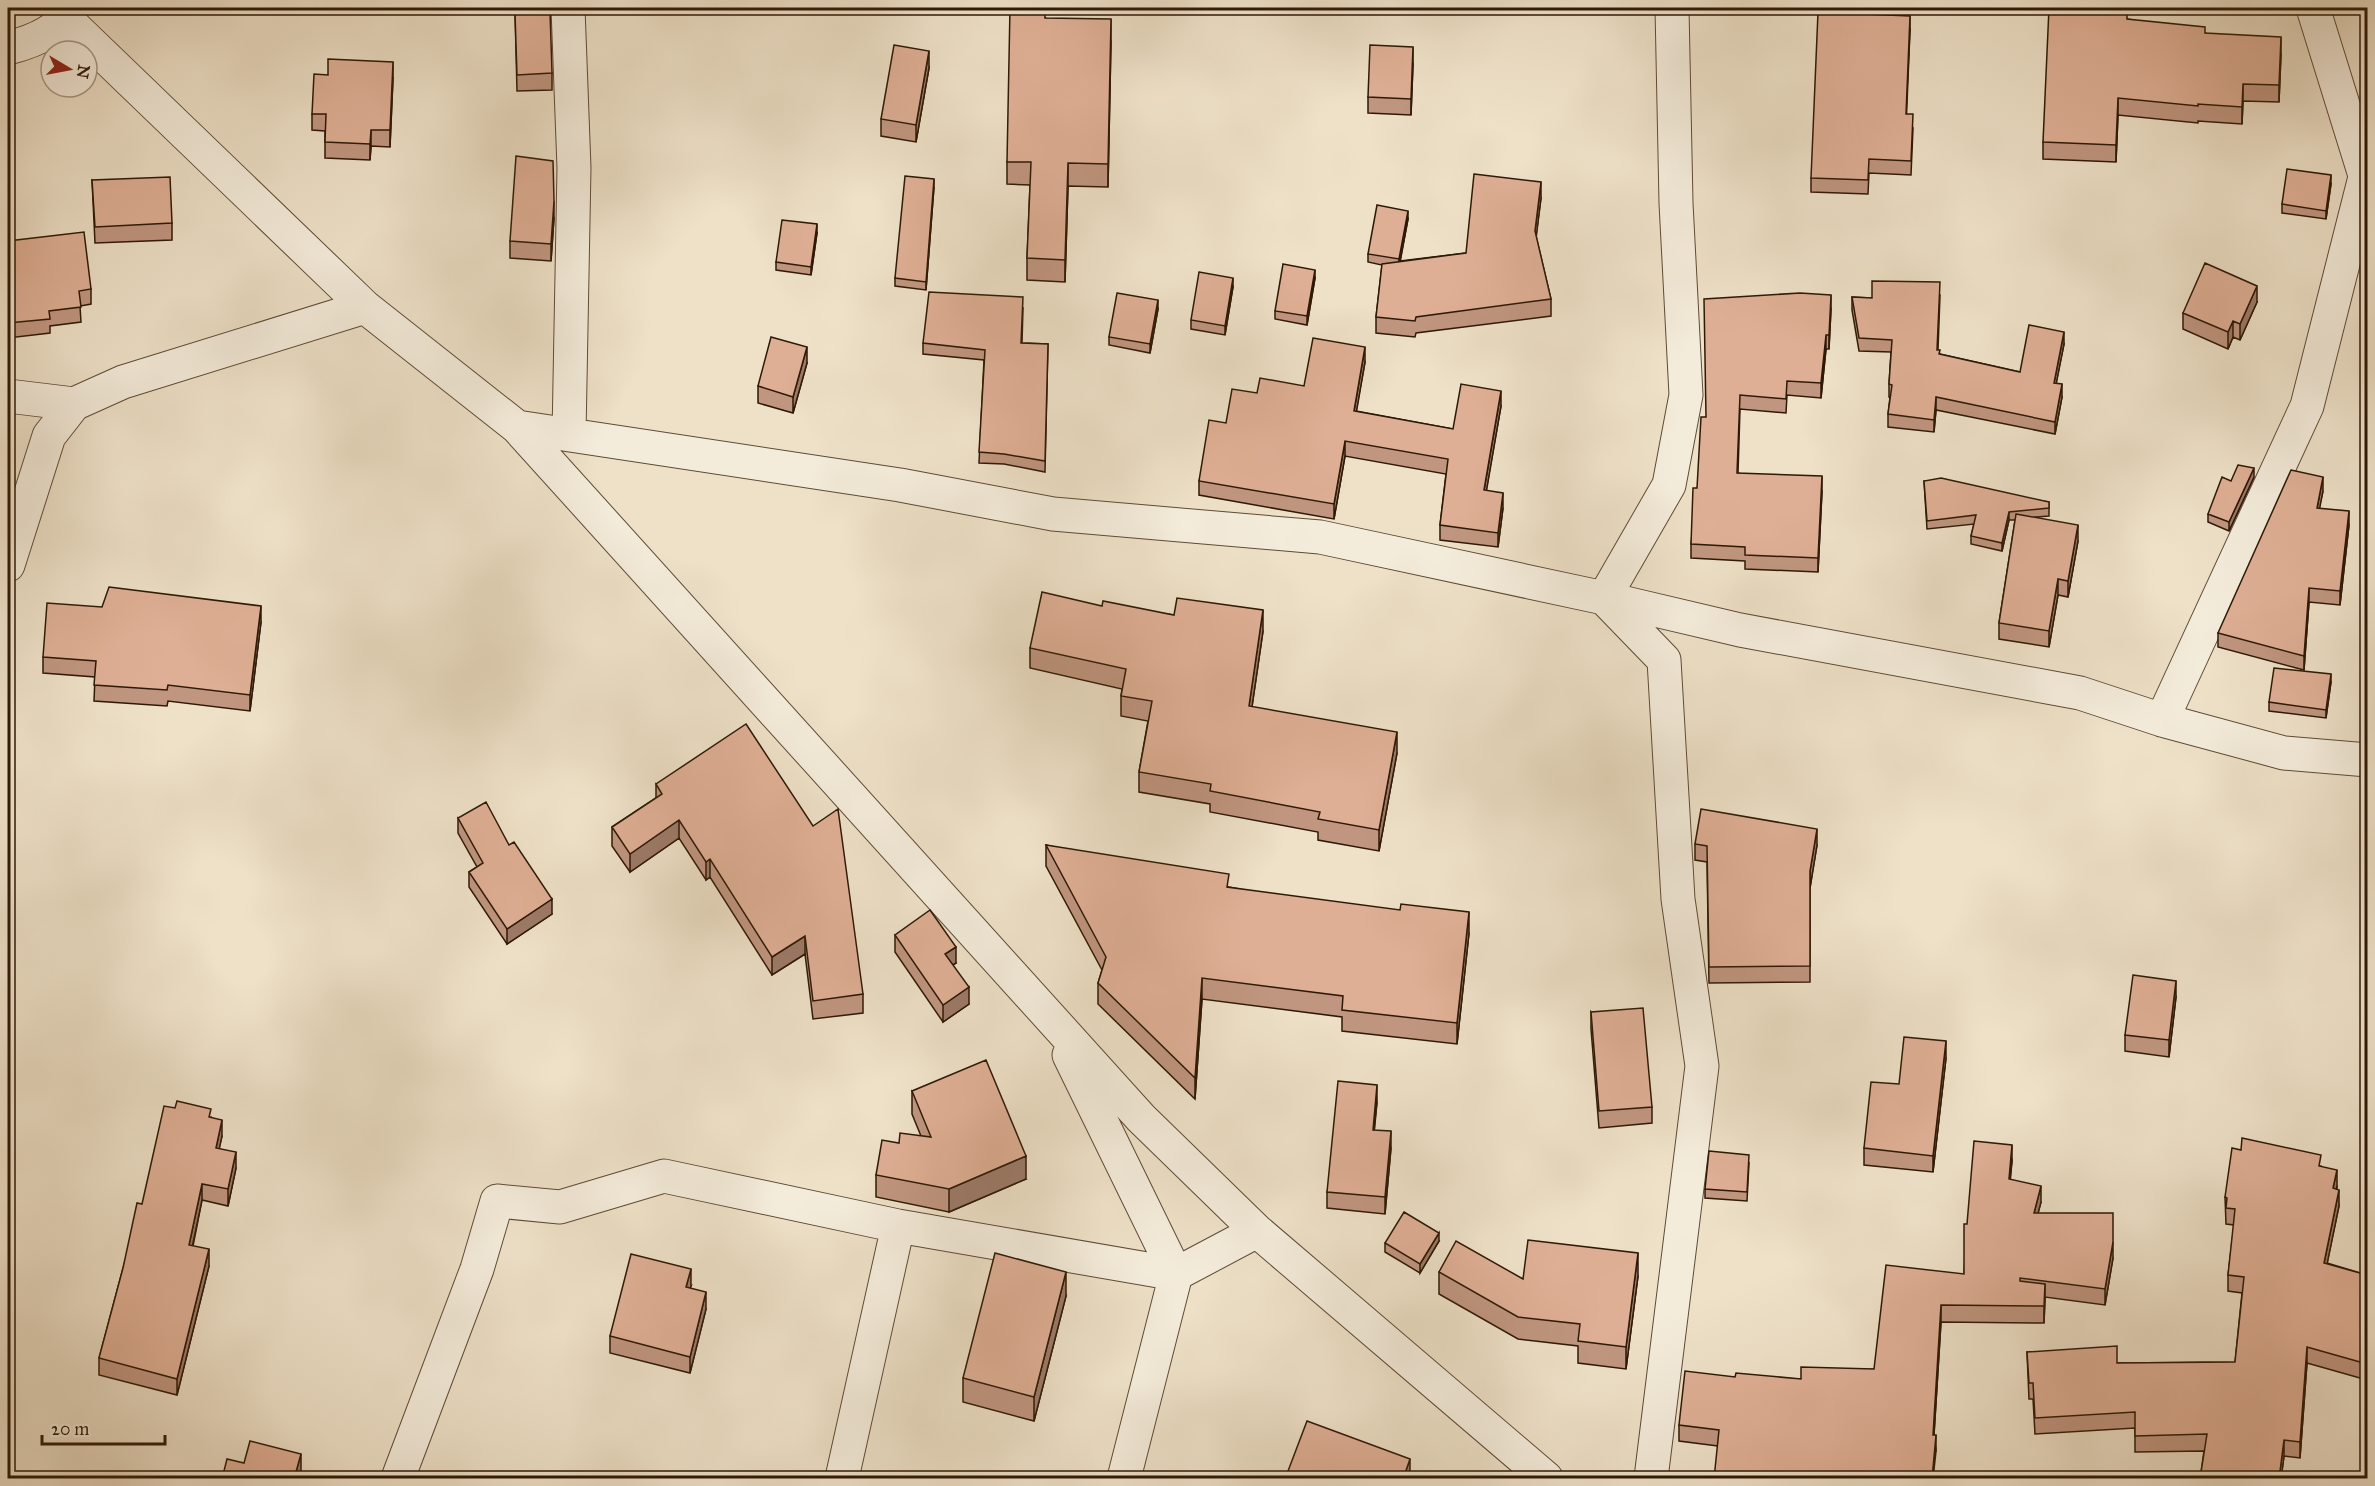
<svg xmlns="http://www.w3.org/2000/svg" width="2375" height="1486" viewBox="0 0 2375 1486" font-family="'IM FELL Great Primer',serif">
  <rect width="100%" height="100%" fill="#eee1c8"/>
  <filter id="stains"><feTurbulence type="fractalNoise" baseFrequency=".00333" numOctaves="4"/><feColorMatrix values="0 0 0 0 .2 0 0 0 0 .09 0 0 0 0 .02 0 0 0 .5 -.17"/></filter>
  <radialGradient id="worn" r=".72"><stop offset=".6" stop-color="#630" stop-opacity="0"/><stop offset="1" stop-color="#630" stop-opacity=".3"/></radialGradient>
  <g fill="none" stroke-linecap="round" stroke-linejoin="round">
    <!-- minor casing -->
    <g stroke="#5e4b36" stroke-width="35">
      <path id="minor" d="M 57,8 L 66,19 L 365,307 L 517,427 L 1141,1118 L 1257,1231 L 1546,1478
        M 568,8 L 574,168 L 569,435
        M 2313,8 L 2368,185
        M 8,48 C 32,42 60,31 72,8
        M 8,396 L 74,404
        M 517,427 L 900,485 L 1053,514 L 1320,537 L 1604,598 L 1740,630 L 2080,693 L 2162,720 L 2284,753 L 2368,760
        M 8,565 L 49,436 L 74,404 L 123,382 L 365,307
        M 2162,720 L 2307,406 L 2365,177
        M 1069,1055 L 1176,1274
        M 398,1478 L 477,1269 L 497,1201 L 560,1207 L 664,1176 L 898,1226 L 1176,1274
        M 842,1478 L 898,1226
        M 1124,1478 L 1176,1274 L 1257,1231
        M 1651,1478 L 1702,1066 L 1678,899 L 1664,660 L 1604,598 L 1669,485 L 1686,395 L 1676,203 L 1672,8"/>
    </g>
    <!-- minor -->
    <use href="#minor" stroke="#f4ecdb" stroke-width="33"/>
  </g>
  <!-- wall -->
  <path fill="#c09680" stroke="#2e1906" stroke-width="1.5" d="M 515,13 L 552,73 L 552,90 L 517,91 Z
    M 1045,18 L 1111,41 L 1108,187 L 1068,186 L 1065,282 L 1027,280 L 1027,258 L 1030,185 L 1007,184 L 1007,162 Z
    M 2127,19 L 2205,33 L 2281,54 L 2279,102 L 2243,101 L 2242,124 L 2198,121 L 2198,123 L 2118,115 L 2116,162 L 2043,159 L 2043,142 Z
    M 1910,30 L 1906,114 L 1913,128 L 1911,175 L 1869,173 L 1868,194 L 1811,192 L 1811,178 Z
    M 1413,64 L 1411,115 L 1368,113 L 1368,97 Z
    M 929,68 L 916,142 L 881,136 L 881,119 Z
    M 393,78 L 390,147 L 371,146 L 370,160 L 325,158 L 325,131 L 312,130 L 312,114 Z
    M 92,180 L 172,223 L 172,240 L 95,243 Z
    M 2331,184 L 2326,219 L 2282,213 L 2282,204 Z
    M 934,187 L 926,290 L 895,286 L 895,278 Z
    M 1541,198 L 1536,236 L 1551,299 L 1551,316 L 1416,333 L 1415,337 L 1376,333 L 1376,317 L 1382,265 L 1368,262 L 1368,254 L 1408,219 L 1400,261 L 1466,253 Z
    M 554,218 L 551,261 L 510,258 L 510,241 Z
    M 817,233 L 811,275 L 776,270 L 776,262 Z
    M 8,241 L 91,289 L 91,304 L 80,306 L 81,322 L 50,326 L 50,333 L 8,338 Z
    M 1315,278 L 1307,325 L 1275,319 L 1275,311 Z
    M 1233,287 L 1225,335 L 1191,329 L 1191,320 Z
    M 1940,295 L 1938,350 L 1940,354 L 2020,372 L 2064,344 L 2056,383 L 2062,397 L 2055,434 L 1936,410 L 1934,432 L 1888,427 L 1888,414 L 1890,397 L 1889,397 L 1889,384 L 1891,352 L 1859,351 L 1852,310 L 1852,297 L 1872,298 Z
    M 2257,302 L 2240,340 L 2233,337 L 2228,349 L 2183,329 L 2183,313 Z
    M 1023,308 L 1022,343 L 1048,344 L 1045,472 L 1004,464 L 979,463 L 984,360 L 923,354 L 923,343 Z
    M 1158,309 L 1150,353 L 1109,345 L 1109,337 Z
    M 1831,309 L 1829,349 L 1826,349 L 1821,398 L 1787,395 L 1786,413 L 1740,409 L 1738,473 L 1822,491 L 1818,572 L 1745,569 L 1745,561 L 1691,558 L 1691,544 L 1706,417 Z
    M 1365,362 L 1356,411 L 1453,429 L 1501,406 L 1486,491 L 1503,508 L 1498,547 L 1440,540 L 1440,525 L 1446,474 L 1345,456 L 1334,519 L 1199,495 L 1199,481 L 1226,423 L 1257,393 L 1304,386 Z
    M 807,363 L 793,413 L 758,403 L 758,386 Z
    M 2254,477 L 2229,531 L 2208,522 L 2208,514 Z
    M 1924,481 L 2049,502 L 2049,516 L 2036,517 L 2078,541 L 2068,597 L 2058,595 L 2049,647 L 1999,639 L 1999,623 L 2015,520 L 2009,520 L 2002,551 L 1971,544 L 1971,536 L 1974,524 L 1927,529 Z
    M 2323,491 L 2319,508 L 2349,525 L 2340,605 L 2309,602 L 2304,670 L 2218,647 L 2218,633 Z
    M 1102,606 L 1174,615 L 1263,631 L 1252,707 L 1397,753 L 1379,851 L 1318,840 L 1318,832 L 1210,812 L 1210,804 L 1139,792 L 1139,772 L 1148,721 L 1121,716 L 1121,696 L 1122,689 L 1030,668 L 1030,648 Z
    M 261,622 L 250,711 L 168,701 L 167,706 L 94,701 L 95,677 L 43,673 L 43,657 Z
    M 2331,682 L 2326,718 L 2269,711 L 2269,702 Z
    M 656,784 L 863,994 L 863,1013 L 813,1019 L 805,954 L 772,975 L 710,877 L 706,880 L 679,838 L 630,872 L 612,846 L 612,827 L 656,798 Z
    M 458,818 L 552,914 L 507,944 L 469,887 L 469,872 L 477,867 L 458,833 Z
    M 1695,844 L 1817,845 L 1810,888 L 1810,982 L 1709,983 L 1707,862 L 1695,860 Z
    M 1046,845 L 1229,887 L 1469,933 L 1457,1044 L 1342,1031 L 1342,1017 L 1202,999 L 1195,1099 L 1098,1004 L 1098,983 L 1102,970 L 1046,866 Z
    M 895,935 L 956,963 L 953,965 L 969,1004 L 943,1022 L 895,952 Z
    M 2176,997 L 2169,1057 L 2125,1051 L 2125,1035 Z
    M 1591,1012 L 1652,1107 L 1652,1123 L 1599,1128 L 1591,1029 Z
    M 1946,1058 L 1933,1172 L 1864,1165 L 1864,1148 L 1899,1084 Z
    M 912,1091 L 1026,1179 L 949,1212 L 876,1197 L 876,1175 L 899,1143 L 921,1136 L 912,1114 Z
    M 1377,1102 L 1374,1130 L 1391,1148 L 1385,1214 L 1327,1208 L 1327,1192 Z
    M 211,1117 L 222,1136 L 219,1148 L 236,1168 L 228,1206 L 202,1200 L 193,1246 L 209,1266 L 177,1395 L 99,1375 L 99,1358 L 123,1268 L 142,1204 Z
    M 2012,1161 L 2010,1179 L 2041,1202 L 2038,1213 L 2113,1258 L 2105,1305 L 2045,1297 L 2044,1323 L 1941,1322 L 1934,1435 L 1936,1451 L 1718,1446 L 1679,1441 L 1679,1425 L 1735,1377 L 1801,1379 L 1874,1369 L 1964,1274 L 1967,1224 Z
    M 1749,1163 L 1747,1201 L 1705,1198 L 1705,1189 Z
    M 2321,1166 L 2337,1186 L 2337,1189 L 2339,1206 L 2327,1263 L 2367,1275 L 2367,1380 L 2307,1363 L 2300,1458 L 2284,1456 L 2281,1479 L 2200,1479 L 2204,1451 L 2135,1452 L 2135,1428 L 2035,1434 L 2033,1399 L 2029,1399 L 2027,1352 L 2117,1363 L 2235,1362 L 2242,1293 L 2228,1291 L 2228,1275 L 2234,1225 L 2226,1224 L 2225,1197 Z
    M 1439,1241 L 1420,1273 L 1385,1252 L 1385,1243 Z
    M 1439,1272 L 1523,1279 L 1638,1276 L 1626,1369 L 1578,1363 L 1578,1346 L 1518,1339 L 1439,1294 Z
    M 691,1286 L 690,1288 L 706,1309 L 690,1373 L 610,1353 L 610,1336 Z
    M 1066,1296 L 1034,1421 L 963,1402 L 963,1378 Z"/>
  <!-- shaded-wall -->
  <path fill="#9c7a68" stroke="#2e1906" stroke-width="1.5" d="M 1910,16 L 1910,30 L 1906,128 L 1906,114 Z
    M 1111,19 L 1111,41 L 1108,187 L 1108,164 Z
    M 2281,37 L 2281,54 L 2279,102 L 2279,85 Z
    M 1413,47 L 1413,64 L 1411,115 L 1411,99 Z
    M 929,51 L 929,68 L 916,142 L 916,125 Z
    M 393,62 L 393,78 L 390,147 L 390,130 Z
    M 2243,84 L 2243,101 L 2242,124 L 2242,107 Z
    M 2118,98 L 2118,115 L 2116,162 L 2116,145 Z
    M 371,130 L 371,146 L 370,160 L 370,144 Z
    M 1068,163 L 1068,186 L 1065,282 L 1065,260 Z
    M 2331,175 L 2331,184 L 2326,219 L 2326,211 Z
    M 934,179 L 934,187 L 926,290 L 926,282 Z
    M 1541,182 L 1541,198 L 1535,247 L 1535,231 Z
    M 554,201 L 554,218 L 551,261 L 551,244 Z
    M 1408,211 L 1408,219 L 1399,268 L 1399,259 Z
    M 817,224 L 817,233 L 811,275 L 811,267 Z
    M 1315,270 L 1315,278 L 1307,325 L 1307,316 Z
    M 1233,278 L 1233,287 L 1225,335 L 1225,326 Z
    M 2257,286 L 2257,302 L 2240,340 L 2240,324 Z
    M 1831,295 L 1831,309 L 1829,349 L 1829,335 Z
    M 1158,300 L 1158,309 L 1150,353 L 1150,344 Z
    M 2233,321 L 2233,337 L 2228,349 L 2228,332 Z
    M 2064,332 L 2064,344 L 2054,395 L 2054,383 Z
    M 1826,335 L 1826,349 L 1821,398 L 1821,383 Z
    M 807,347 L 807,363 L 793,413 L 793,397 Z
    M 1365,347 L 1365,362 L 1354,426 L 1354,411 Z
    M 2062,384 L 2062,397 L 2055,434 L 2055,422 Z
    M 1501,391 L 1501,406 L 1484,505 L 1484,490 Z
    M 1936,397 L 1936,410 L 1934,432 L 1934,420 Z
    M 1345,441 L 1345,456 L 1334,519 L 1334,504 Z
    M 2254,468 L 2254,477 L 2229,531 L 2229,522 Z
    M 1822,476 L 1822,491 L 1818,572 L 1818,558 Z
    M 2323,477 L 2323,491 L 2317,522 L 2317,508 Z
    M 1503,493 L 1503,508 L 1498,547 L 1498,533 Z
    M 2349,511 L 2349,525 L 2340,605 L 2340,591 Z
    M 2009,512 L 2009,520 L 2002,551 L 2002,543 Z
    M 2078,525 L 2078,541 L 2068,597 L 2068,581 Z
    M 2058,579 L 2058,595 L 2049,647 L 2049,631 Z
    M 2309,588 L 2309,602 L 2304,670 L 2304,656 Z
    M 261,606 L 261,622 L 250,711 L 250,695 Z
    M 1263,610 L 1263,631 L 1249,727 L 1249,706 Z
    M 2331,674 L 2331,682 L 2326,718 L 2326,710 Z
    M 1397,732 L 1397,753 L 1379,851 L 1379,830 Z
    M 679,820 L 679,838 L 630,872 L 630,854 Z
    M 1817,829 L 1817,845 L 1810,888 L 1810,871 Z
    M 710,859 L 710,877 L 706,880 L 706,862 Z
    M 552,899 L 552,914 L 507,944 L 507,929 Z
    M 1469,912 L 1469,933 L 1457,1044 L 1457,1023 Z
    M 805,936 L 805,954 L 772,975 L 772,957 Z
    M 956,947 L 956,963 L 945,970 L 945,954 Z
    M 1202,978 L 1202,999 L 1195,1099 L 1195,1078 Z
    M 2176,981 L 2176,997 L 2169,1057 L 2169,1040 Z
    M 969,987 L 969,1004 L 943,1022 L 943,1005 Z
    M 1946,1041 L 1946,1058 L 1933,1172 L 1933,1156 Z
    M 1377,1085 L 1377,1102 L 1373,1146 L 1373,1130 Z
    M 222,1120 L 222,1136 L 216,1164 L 216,1148 Z
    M 1391,1131 L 1391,1148 L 1385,1214 L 1385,1197 Z
    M 2012,1145 L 2012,1161 L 2009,1195 L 2009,1179 Z
    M 236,1152 L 236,1168 L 228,1206 L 228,1189 Z
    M 1026,1156 L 1026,1179 L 949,1212 L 949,1189 Z
    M 2337,1170 L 2337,1186 L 2333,1204 L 2333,1188 Z
    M 202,1184 L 202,1200 L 189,1262 L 189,1245 Z
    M 2041,1186 L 2041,1202 L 2034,1229 L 2034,1213 Z
    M 2339,1190 L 2339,1206 L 2324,1279 L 2324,1263 Z
    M 1439,1233 L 1439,1241 L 1420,1273 L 1420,1264 Z
    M 2113,1242 L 2113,1258 L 2105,1305 L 2105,1289 Z
    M 209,1249 L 209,1266 L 177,1395 L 177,1379 Z
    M 1638,1253 L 1638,1276 L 1626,1369 L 1626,1347 Z
    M 691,1269 L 691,1286 L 686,1304 L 686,1287 Z
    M 1066,1272 L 1066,1296 L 1034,1421 L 1034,1397 Z
    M 2045,1284 L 2045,1300 L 2044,1323 L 2044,1306 Z
    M 706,1292 L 706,1309 L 690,1373 L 690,1357 Z
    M 1941,1305 L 1941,1322 L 1933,1451 L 1933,1435 Z
    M 2307,1347 L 2307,1363 L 2300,1458 L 2300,1442 Z
    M 1936,1435 L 1936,1451 L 1933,1479 L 1932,1479 Z
    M 2284,1440 L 2284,1456 L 2281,1479 L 2279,1479 Z
    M 301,1454 L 301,1471 L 299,1479 L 294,1479 Z
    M 1410,1459 L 1410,1479 L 1403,1479 Z"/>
  <!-- building -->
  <path fill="#dfaf95" stroke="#2e1906" stroke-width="1.5" d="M 1010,8 L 1045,8 L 1045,18 L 1111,19 L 1108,164 L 1068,163 L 1065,260 L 1027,258 L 1031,162 L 1007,162 Z
    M 2049,8 L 2127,8 L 2127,19 L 2205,27 L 2205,33 L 2281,37 L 2279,85 L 2243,84 L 2242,107 L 2198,104 L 2198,106 L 2118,98 L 2116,145 L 2043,142 Z
    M 550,11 L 552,73 L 517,75 L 515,13 Z
    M 1818,12 L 1910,16 L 1906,114 L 1913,114 L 1911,161 L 1869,159 L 1868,180 L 1811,178 Z
    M 894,45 L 929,51 L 916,125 L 881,119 Z
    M 1370,45 L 1413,47 L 1411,99 L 1368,97 Z
    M 328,59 L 393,62 L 390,130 L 371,130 L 370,144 L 325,142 L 326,114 L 312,114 L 314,74 L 328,75 Z
    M 516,156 L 553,161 L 554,201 L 551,244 L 510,241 Z
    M 2287,169 L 2331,175 L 2326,211 L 2282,204 Z
    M 1474,174 L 1541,182 L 1535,231 L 1551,299 L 1416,317 L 1415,321 L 1376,317 L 1382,264 L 1466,253 Z
    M 905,176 L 934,179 L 926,282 L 895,278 Z
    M 170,177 L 172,223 L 95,227 L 92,180 Z
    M 1377,205 L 1408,211 L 1399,259 L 1368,254 Z
    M 782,220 L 817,224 L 811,267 L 776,262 Z
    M 84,232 L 91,289 L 79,291 L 81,307 L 49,311 L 50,319 L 8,323 L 8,241 Z
    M 2205,263 L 2257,286 L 2240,324 L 2233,321 L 2228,332 L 2183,313 Z
    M 1283,264 L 1315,270 L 1307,316 L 1275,311 Z
    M 1199,272 L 1233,278 L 1225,326 L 1191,320 Z
    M 1872,281 L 1940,282 L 1937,350 L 1940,350 L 1939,354 L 2020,372 L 2029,325 L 2064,332 L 2054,383 L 2062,384 L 2055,422 L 1936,397 L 1934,420 L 1888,414 L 1892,385 L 1889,384 L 1892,340 L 1859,338 L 1852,297 L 1872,298 Z
    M 929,292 L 1023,297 L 1021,343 L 1048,344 L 1045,461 L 1004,454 L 979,452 L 985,350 L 923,343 Z
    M 1117,293 L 1158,300 L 1150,344 L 1109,337 Z
    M 1800,293 L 1831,295 L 1829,335 L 1826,335 L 1821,383 L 1787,381 L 1786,399 L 1740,395 L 1737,473 L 1822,476 L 1818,558 L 1745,555 L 1745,547 L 1691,544 L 1693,488 L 1697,488 L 1701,417 L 1706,417 L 1704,299 Z
    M 771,337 L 807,347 L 793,397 L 758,386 Z
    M 1313,338 L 1365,347 L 1354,411 L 1453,429 L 1461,384 L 1501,391 L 1484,490 L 1503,493 L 1498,533 L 1440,525 L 1448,459 L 1345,441 L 1334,504 L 1199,481 L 1209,420 L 1226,423 L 1232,389 L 1257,393 L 1260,378 L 1304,386 Z
    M 2238,465 L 2254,468 L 2229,522 L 2208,514 L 2222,477 L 2231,481 Z
    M 2291,470 L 2323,477 L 2317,508 L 2349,511 L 2340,591 L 2309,588 L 2304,656 L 2218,633 Z
    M 1941,478 L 2049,502 L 2049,508 L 2009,512 L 2002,543 L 1971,536 L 1976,515 L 1927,521 L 1924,481 Z
    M 2016,514 L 2078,525 L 2068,581 L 2058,579 L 2049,631 L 1999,623 Z
    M 109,587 L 261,606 L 250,695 L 168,685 L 167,690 L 94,685 L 96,661 L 43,657 L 47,603 L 102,607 Z
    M 1042,592 L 1102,606 L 1103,601 L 1174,615 L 1177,598 L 1263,610 L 1249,706 L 1397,732 L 1379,830 L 1318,819 L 1320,812 L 1210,791 L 1211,784 L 1139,772 L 1152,701 L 1121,696 L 1126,669 L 1030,648 Z
    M 2274,668 L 2331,674 L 2326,710 L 2269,702 Z
    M 746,724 L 813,826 L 838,809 L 863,994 L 813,1001 L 805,936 L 772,957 L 710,859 L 706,862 L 679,820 L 630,854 L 612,827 L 662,794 L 656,784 Z
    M 486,802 L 509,845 L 514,842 L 552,899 L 507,929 L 469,872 L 483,863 L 458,818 Z
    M 1701,809 L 1817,829 L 1810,871 L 1810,966 L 1709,967 L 1707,846 L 1695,844 Z
    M 1046,845 L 1229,874 L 1227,887 L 1400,910 L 1401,904 L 1469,912 L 1457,1023 L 1342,1010 L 1343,996 L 1202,978 L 1195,1078 L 1098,983 L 1106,957 Z
    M 930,910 L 956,947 L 945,954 L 969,987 L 943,1005 L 895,935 Z
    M 2133,975 L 2176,981 L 2169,1040 L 2125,1035 Z
    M 1643,1008 L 1652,1107 L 1599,1111 L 1591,1012 Z
    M 1904,1037 L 1946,1041 L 1933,1156 L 1864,1148 L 1871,1082 L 1899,1084 Z
    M 986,1060 L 1026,1156 L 949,1189 L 876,1175 L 882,1140 L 899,1143 L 900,1133 L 931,1137 L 912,1091 Z
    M 1338,1081 L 1377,1085 L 1373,1130 L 1391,1131 L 1385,1197 L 1327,1192 Z
    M 177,1101 L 211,1109 L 209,1117 L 222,1120 L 216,1148 L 236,1152 L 228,1189 L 202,1184 L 189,1245 L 209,1249 L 177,1379 L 99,1358 L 123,1268 L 137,1203 L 142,1204 L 164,1106 L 175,1108 Z
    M 2242,1138 L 2321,1155 L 2319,1166 L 2337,1170 L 2333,1188 L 2339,1190 L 2324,1263 L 2367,1275 L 2367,1364 L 2307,1347 L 2300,1442 L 2284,1440 L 2279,1479 L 2200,1479 L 2207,1434 L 2135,1436 L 2135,1412 L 2035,1418 L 2033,1383 L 2029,1383 L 2027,1352 L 2117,1346 L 2117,1363 L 2235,1362 L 2244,1277 L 2228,1275 L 2235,1209 L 2226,1208 L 2227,1198 L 2225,1197 L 2232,1148 L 2241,1150 Z
    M 1974,1141 L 2012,1145 L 2009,1179 L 2041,1186 L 2034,1213 L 2113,1213 L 2113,1242 L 2105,1289 L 2020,1278 L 2020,1281 L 2045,1284 L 2044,1306 L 1941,1305 L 1933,1435 L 1936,1435 L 1932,1479 L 1714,1479 L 1719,1430 L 1679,1425 L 1685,1371 L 1735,1377 L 1736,1373 L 1801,1379 L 1801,1367 L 1874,1369 L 1886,1265 L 1964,1274 L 1964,1224 L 1967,1224 Z
    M 1709,1151 L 1749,1155 L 1747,1192 L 1705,1189 Z
    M 1404,1212 L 1439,1233 L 1420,1264 L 1385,1243 Z
    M 1528,1240 L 1638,1253 L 1626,1347 L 1578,1341 L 1580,1324 L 1518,1317 L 1439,1272 L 1456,1241 L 1523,1279 Z
    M 995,1253 L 1066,1272 L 1034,1397 L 963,1378 Z
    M 631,1254 L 691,1269 L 686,1287 L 706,1292 L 690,1357 L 610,1336 Z
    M 1307,1421 L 1410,1459 L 1403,1479 L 1285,1479 Z
    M 250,1441 L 301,1454 L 294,1479 L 222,1479 L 227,1459 L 244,1463 Z"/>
  <!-- margin -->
  <rect width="2375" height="1486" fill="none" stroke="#eee1c8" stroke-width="30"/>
  <rect x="9" y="9" width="2357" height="1468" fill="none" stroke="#2e1906" stroke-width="3"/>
  <rect x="15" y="15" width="2345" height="1456" fill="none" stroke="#2e1906" stroke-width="1.5"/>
  <!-- north arrow -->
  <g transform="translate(69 69) rotate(100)"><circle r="28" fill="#f4ecdb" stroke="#a59886" stroke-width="1.5"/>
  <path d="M0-4.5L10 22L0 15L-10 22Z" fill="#8f2418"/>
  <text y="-9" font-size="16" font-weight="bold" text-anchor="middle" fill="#2e1906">N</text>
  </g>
  <!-- scale -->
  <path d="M42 1435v9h123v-9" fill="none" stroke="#2e1906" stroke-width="3"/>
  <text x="51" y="1435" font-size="18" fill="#2e1906" stroke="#f4ecdb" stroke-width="4.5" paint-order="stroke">20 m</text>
  <rect width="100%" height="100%" filter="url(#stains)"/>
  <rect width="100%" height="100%" fill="url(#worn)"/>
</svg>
